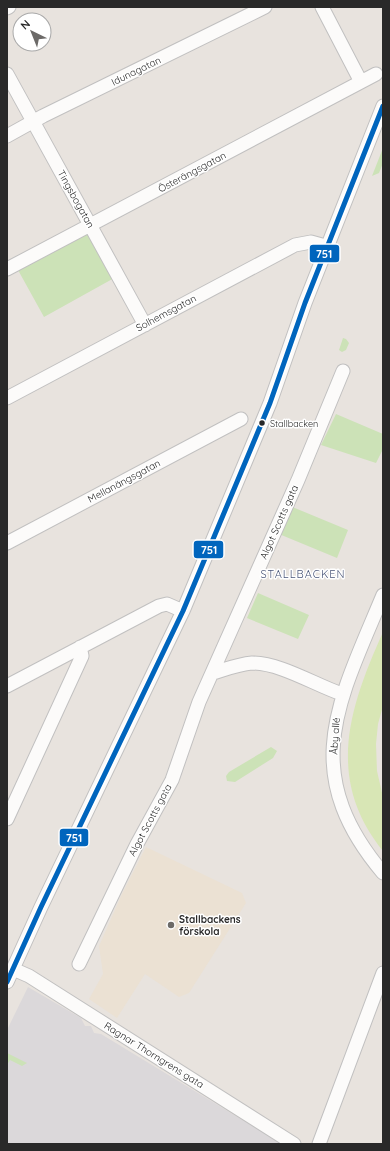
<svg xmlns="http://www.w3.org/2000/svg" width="390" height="1151" viewBox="0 0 390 1151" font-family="Quicksand,sans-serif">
  <rect width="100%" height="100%" fill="#e8e3de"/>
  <!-- industrial -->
  <path fill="#dbd8da" d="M 28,987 L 81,1018 L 85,1026 L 91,1026 L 94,1033 L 101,1034 L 282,1144 L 7,1144 L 7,1030 Z"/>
  <!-- education -->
  <path fill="#ebe1d3" d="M 146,847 L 242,893 L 246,903 L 189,993 L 179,997 L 145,974 L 117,1018 L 89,999 L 103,974 L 99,946 L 122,894 Z"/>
  <!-- green -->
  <path fill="#cce2b7" d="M 383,148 L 383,163 L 379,173 L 372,176 Z
    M 90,230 L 116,277 L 44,317 L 18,270 Z
    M 343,338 L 346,339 L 349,343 L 346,350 L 342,352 L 339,350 Z
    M 336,414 L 383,434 L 383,449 L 376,463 L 321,445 Z
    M 290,506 L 348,530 L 337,558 L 279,534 Z
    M 258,593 L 309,615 L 298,639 L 247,618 Z
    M 271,747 L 277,751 L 273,758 L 235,782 L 227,781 L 226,776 L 229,772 Z
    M 7,1053 L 27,1063 L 22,1066 L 10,1060 L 7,1065 Z"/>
  <!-- pitch -->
  <path fill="#d8e6b5" d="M 383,632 L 383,706 L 378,724 L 376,744 L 377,771 L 383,797 L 383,851 C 325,779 349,708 383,632 Z"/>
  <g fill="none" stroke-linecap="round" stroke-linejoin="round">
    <!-- minor casing -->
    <g stroke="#c1c0c0" stroke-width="15">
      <path id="minor" d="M 322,7 L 361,82
        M 7,8 L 9,7
        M 7,74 L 145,325
        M 7,136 L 43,116 L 265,7
        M 7,269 L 376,74
        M 7,398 L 295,245 L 311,242 L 329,247
        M 7,543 L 241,419
        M 383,595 C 339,701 297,771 383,873
        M 213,673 C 226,669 239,664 252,663 C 281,663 315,685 342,694
        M 7,686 L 159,606 L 167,604 L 183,611
        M 7,819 L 82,656 L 80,647
        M 79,964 L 137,844 L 172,780 L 199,702 L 298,480 L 343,371
        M 13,969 L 29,976 L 294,1144
        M 7,982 L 41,907 L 183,611 L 270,403 L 305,303 L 383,106
        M 319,1144 L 383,973"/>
    </g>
    <!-- minor -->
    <use href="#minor" stroke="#fcfbfa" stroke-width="13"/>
    <!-- bus-1 casing -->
    <g stroke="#fff" stroke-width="8">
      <path id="bus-1" d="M 7,982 L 41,907 L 183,611 L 270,403 L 305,303 L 383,106"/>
    </g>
    <!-- bus-1 -->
    <use href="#bus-1" stroke="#0065bd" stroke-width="5"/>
  </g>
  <!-- markers -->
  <circle fill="#292929" stroke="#fff" stroke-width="1.5" cx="262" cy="423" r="3.5"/>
  <circle fill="#6c6a68" stroke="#fff" stroke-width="1.5" cx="171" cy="925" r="4"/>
  <g text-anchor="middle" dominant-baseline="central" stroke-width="3" stroke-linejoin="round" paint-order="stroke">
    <!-- bus labels -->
    <g font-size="9" fill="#292929" stroke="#fff" text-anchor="start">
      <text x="270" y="423">Stallbacken</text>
    </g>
    <!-- street labels -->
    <g font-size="10" fill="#292929" stroke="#fff">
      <text transform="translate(136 71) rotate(-26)">Idunagatan</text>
      <text transform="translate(192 172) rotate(-28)">Österängsgatan</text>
      <text transform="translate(76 199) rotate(61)">Tingsbogatan</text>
      <text transform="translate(166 313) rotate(-28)">Solhemsgatan</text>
      <text transform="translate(124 481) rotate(-28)">Mellanängsgatan</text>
      <text transform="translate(279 522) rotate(-66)">Algot Scotts gata</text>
      <text transform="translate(335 736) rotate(-86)">Åby allé</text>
      <text transform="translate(150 820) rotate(-62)">Algot Scotts gata</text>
      <text transform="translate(154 1055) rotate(32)">Ragnar Thorngrens gata</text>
    </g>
    <!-- poi labels -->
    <g font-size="10" font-weight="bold" fill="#292929" stroke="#fff" text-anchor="start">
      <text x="179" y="919">Stallbackens<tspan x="179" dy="12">förskola</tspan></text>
    </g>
    <!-- neighbourhood labels -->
    <g font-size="11" letter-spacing="1" fill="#4a5679" stroke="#fff">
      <text x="303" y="574">STALLBACKEN</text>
    </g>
  </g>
  <g stroke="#fff" stroke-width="1.5">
    <rect x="309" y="244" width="31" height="19" rx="4" fill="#0065bd"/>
    <rect x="193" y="540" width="31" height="19" rx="4" fill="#0065bd"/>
    <rect x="59" y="828" width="30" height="19" rx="4" fill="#0065bd"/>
  </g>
  <g font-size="11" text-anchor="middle" font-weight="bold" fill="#fff">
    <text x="324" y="258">751</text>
    <text x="209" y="554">751</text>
    <text x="74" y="842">751</text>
  </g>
  <!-- border -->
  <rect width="390" height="1151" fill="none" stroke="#292929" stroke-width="16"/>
  <!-- north arrow -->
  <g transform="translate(32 32) rotate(317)"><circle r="19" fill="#ffffff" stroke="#a9a9a9"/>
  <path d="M0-3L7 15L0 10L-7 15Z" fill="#6c6a68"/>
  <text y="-6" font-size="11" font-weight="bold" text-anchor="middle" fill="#292929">N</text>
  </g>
</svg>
